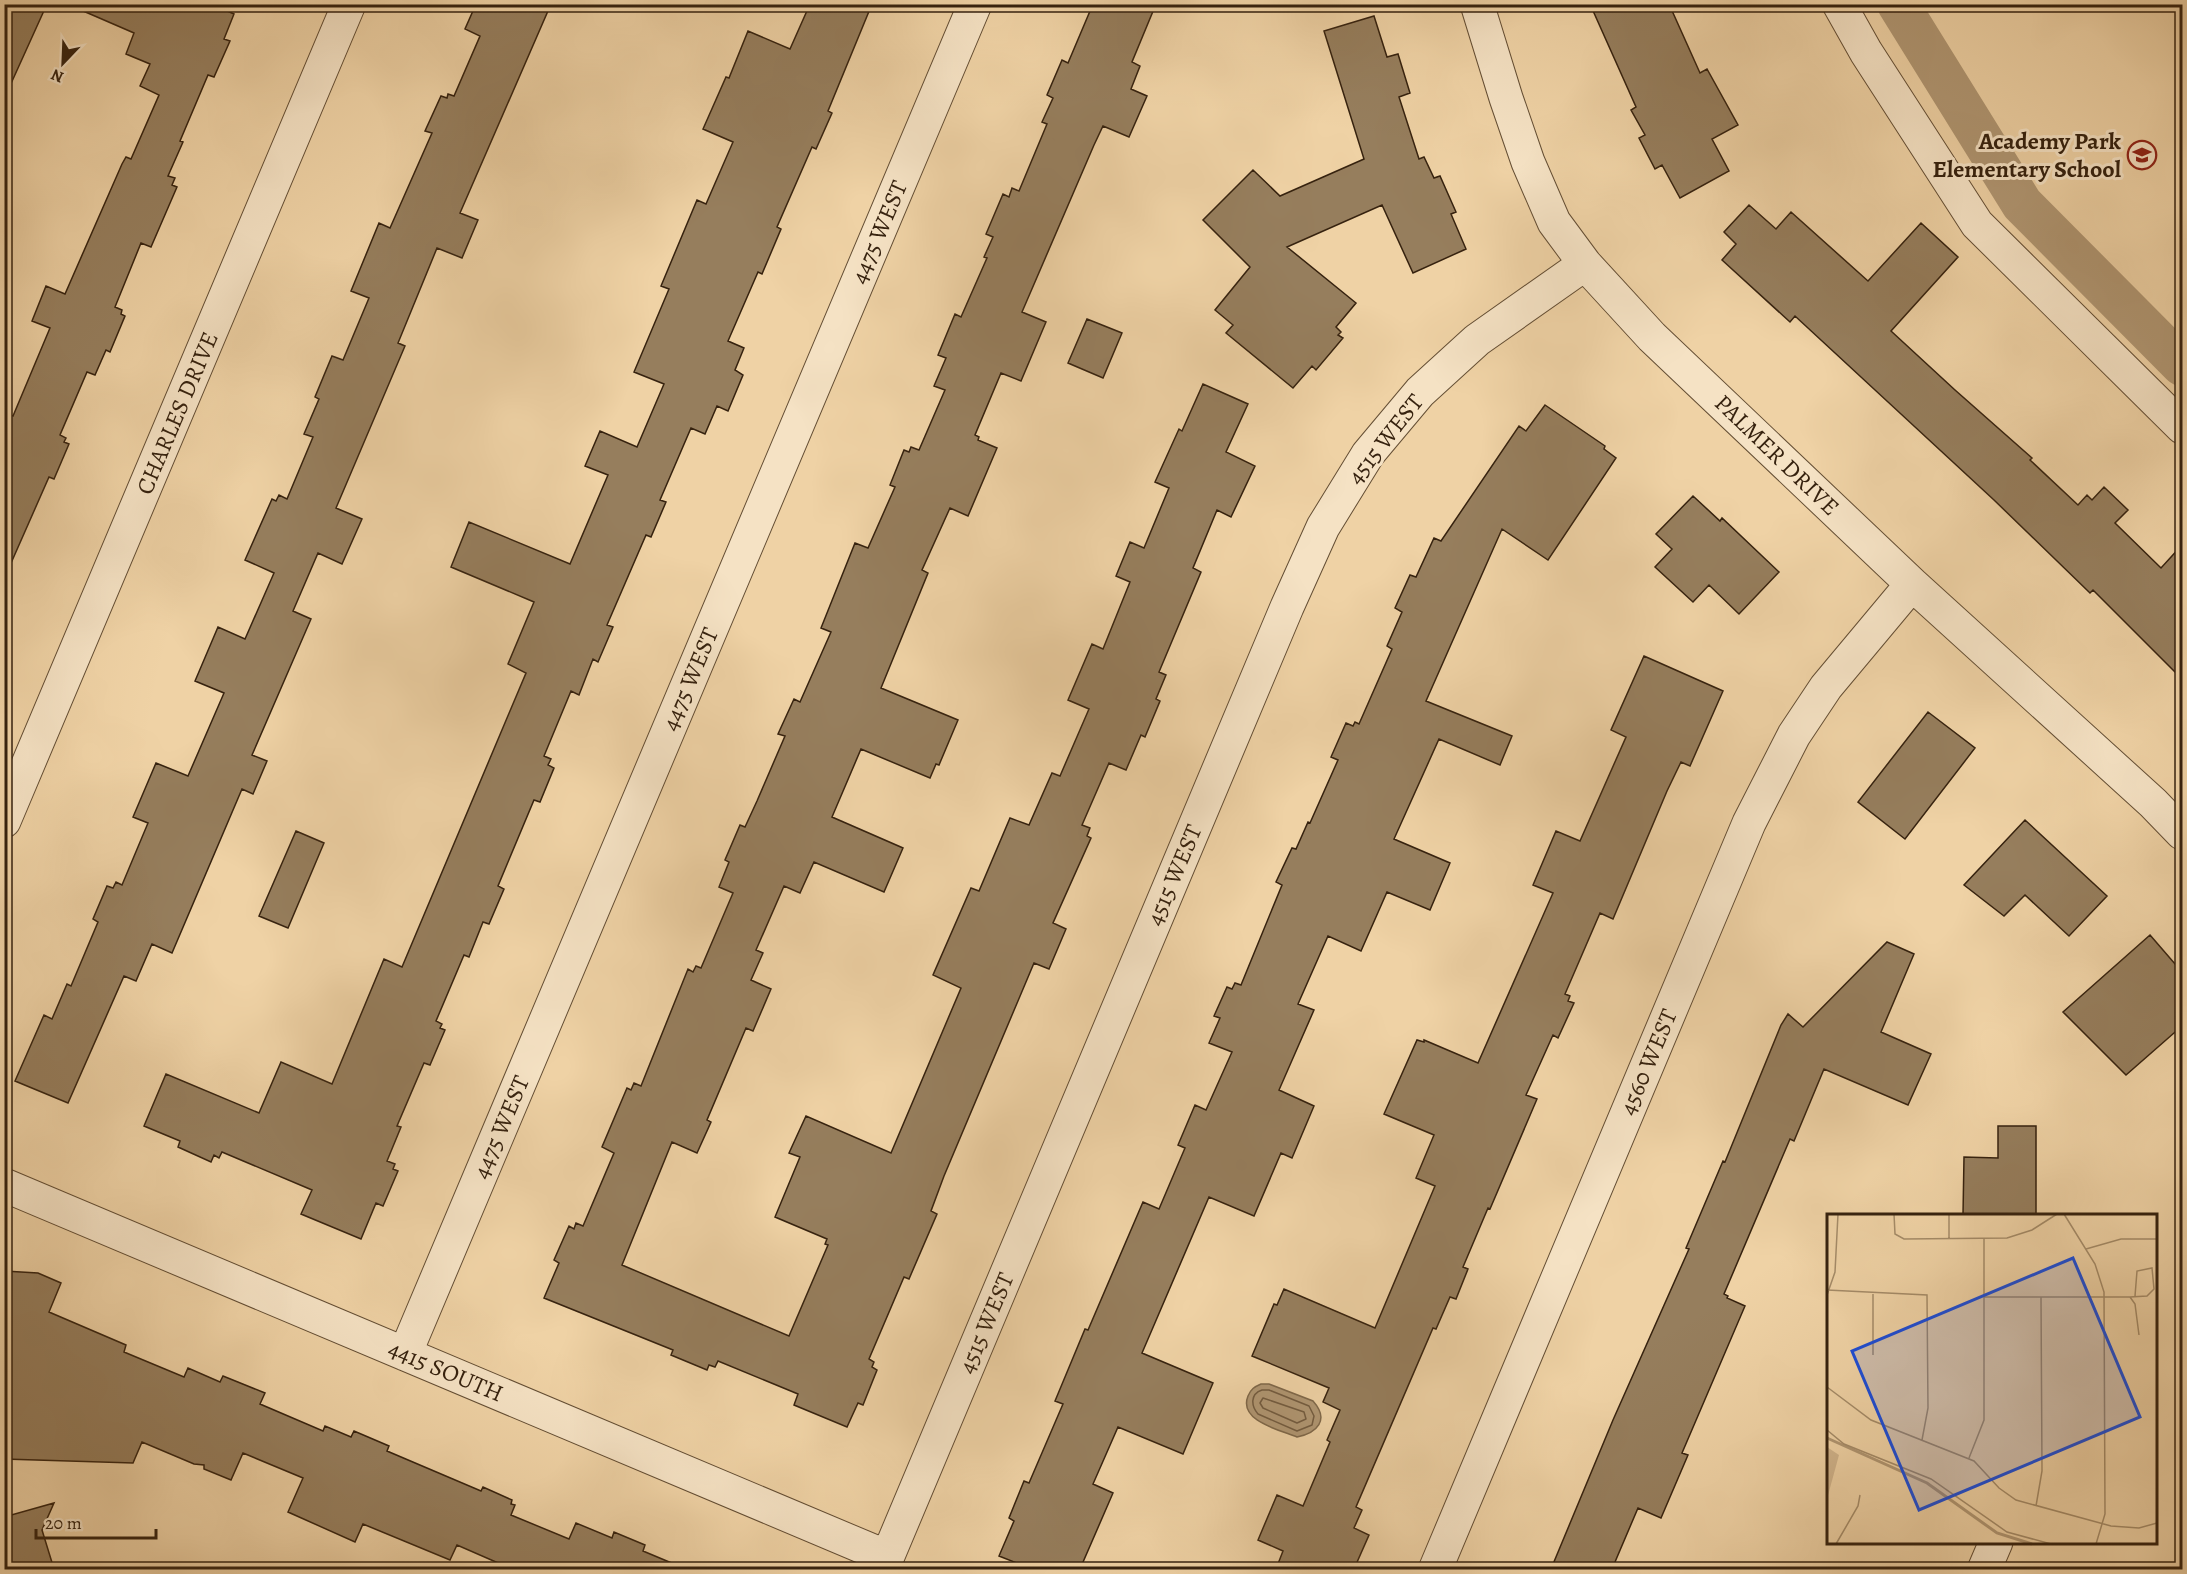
<svg xmlns="http://www.w3.org/2000/svg" width="2187" height="1574" viewBox="0 0 2187 1574" font-family="Alegreya,serif">
  <rect width="100%" height="100%" fill="#efd2a5"/>
  <filter id="stains"><feTurbulence type="fractalNoise" baseFrequency=".00333" numOctaves="4"/><feColorMatrix values="0 0 0 0 .2 0 0 0 0 .09 0 0 0 0 .02 0 0 0 .5 -.17"/></filter>
  <radialGradient id="worn" r=".72"><stop offset=".6" stop-color="#630" stop-opacity="0"/><stop offset="1" stop-color="#630" stop-opacity=".3"/></radialGradient>
  <!-- water -->
  <path fill="#b09672" stroke="#7f684a" stroke-width="1.5" d="M 1261,1384 L 1269,1384 L 1313,1401 C 1330,1420 1317,1433 1297,1437 C 1280,1430 1238,1421 1248,1396 C 1251,1389 1254,1387 1261,1384 Z"/>
  <g fill="none" stroke-linecap="round" stroke-linejoin="round">
    <!-- shore -->
    <path stroke="#735c40" stroke-width="1.5" d="M 1262,1390 L 1269,1390 L 1309,1406 L 1314,1416 L 1312,1425 L 1297,1431 L 1258,1414 C 1251,1406 1250,1394 1262,1390 Z
      M 1263,1398 L 1304,1412 L 1306,1419 L 1297,1423 L 1263,1408 L 1260,1403 Z"/>
    <!-- canal -->
    <path stroke="#b09672" stroke-width="42" d="M 1898,4 L 2022,204 L 2182,365"/>
  </g>
  <!-- building -->
  <path fill="#967e5d" stroke="#36220f" stroke-width="1.5" d="M 4,4 L 47,4 L 4,99 Z
    M 67,4 L 212,4 L 234,14 L 224,39 L 230,41 L 214,77 L 208,75 L 180,141 L 183,142 L 168,176 L 175,178 L 172,185 L 177,187 L 151,247 L 141,243 L 115,307 L 122,310 L 121,314 L 125,316 L 110,352 L 106,350 L 95,375 L 87,372 L 60,435 L 66,438 L 64,442 L 69,444 L 54,479 L 49,477 L 4,579 L 4,412 L 13,416 L 50,328 L 32,321 L 46,286 L 65,294 L 122,164 L 126,157 L 131,159 L 159,95 L 140,86 L 150,64 L 126,54 L 134,33 Z
    M 476,4 L 551,4 L 460,213 L 478,220 L 462,258 L 437,248 L 398,343 L 405,346 L 336,508 L 362,519 L 342,564 L 318,553 L 293,611 L 311,619 L 252,755 L 267,761 L 253,794 L 242,789 L 172,953 L 152,944 L 136,981 L 124,976 L 68,1103 L 15,1081 L 44,1015 L 52,1019 L 67,984 L 71,986 L 98,922 L 93,919 L 107,886 L 113,888 L 116,882 L 122,885 L 148,823 L 133,817 L 156,763 L 188,776 L 224,693 L 195,681 L 218,627 L 245,639 L 274,573 L 245,560 L 272,499 L 276,501 L 279,495 L 287,499 L 313,437 L 304,434 L 319,399 L 315,397 L 332,356 L 343,360 L 369,298 L 351,291 L 379,223 L 390,228 L 432,133 L 425,131 L 441,96 L 447,98 L 448,94 L 454,96 L 480,36 L 465,29 Z
    M 810,4 L 872,4 L 828,111 L 832,113 L 816,149 L 812,147 L 777,227 L 781,229 L 762,274 L 758,272 L 728,341 L 744,348 L 735,370 L 743,375 L 728,411 L 717,406 L 705,434 L 691,428 L 660,500 L 666,502 L 651,537 L 646,535 L 607,625 L 613,627 L 598,662 L 593,659 L 579,695 L 571,691 L 544,756 L 551,759 L 548,765 L 554,768 L 540,802 L 534,800 L 508,862 L 498,886 L 504,889 L 489,924 L 483,922 L 469,957 L 464,955 L 436,1021 L 442,1024 L 440,1028 L 445,1030 L 430,1065 L 424,1063 L 397,1126 L 401,1127 L 387,1161 L 395,1164 L 393,1169 L 398,1171 L 383,1206 L 376,1203 L 361,1239 L 301,1214 L 312,1190 L 222,1152 L 219,1158 L 214,1155 L 211,1162 L 178,1147 L 180,1141 L 144,1126 L 166,1074 L 259,1113 L 281,1062 L 332,1084 L 384,959 L 402,967 L 526,673 L 508,664 L 534,602 L 451,567 L 469,522 L 570,564 L 608,475 L 585,466 L 600,431 L 637,447 L 664,384 L 634,372 L 669,289 L 661,286 L 697,200 L 706,204 L 733,142 L 703,129 L 726,77 L 729,78 L 748,31 L 790,49 Z
    M 1093,4 L 1156,4 L 1132,62 L 1140,66 L 1131,89 L 1147,96 L 1129,137 L 1103,126 L 1094,145 L 1022,312 L 1046,322 L 1021,381 L 1001,373 L 975,435 L 979,437 L 978,440 L 997,448 L 968,516 L 950,508 L 922,570 L 928,573 L 881,688 L 958,720 L 939,765 L 936,764 L 930,778 L 861,749 L 832,817 L 903,848 L 884,892 L 814,862 L 800,893 L 784,886 L 756,950 L 763,953 L 751,980 L 771,989 L 753,1031 L 746,1028 L 707,1120 L 711,1122 L 697,1153 L 672,1142 L 622,1265 L 789,1336 L 828,1245 L 825,1244 L 827,1239 L 775,1217 L 800,1157 L 789,1153 L 806,1116 L 891,1153 L 961,988 L 933,975 L 971,888 L 979,891 L 1010,818 L 1029,825 L 1052,773 L 1060,776 L 1089,709 L 1068,700 L 1092,644 L 1103,649 L 1130,582 L 1116,576 L 1130,542 L 1144,548 L 1169,488 L 1155,482 L 1179,429 L 1182,431 L 1203,384 L 1248,404 L 1226,452 L 1255,466 L 1231,517 L 1217,510 L 1193,568 L 1201,572 L 1159,672 L 1166,675 L 1156,699 L 1160,701 L 1145,737 L 1141,735 L 1126,770 L 1109,763 L 1082,825 L 1090,828 L 1087,836 L 1091,838 L 1053,923 L 1066,929 L 1049,969 L 1034,963 L 944,1176 L 931,1211 L 937,1214 L 909,1279 L 904,1277 L 869,1359 L 874,1362 L 872,1367 L 877,1370 L 863,1405 L 858,1403 L 847,1427 L 794,1405 L 798,1394 L 718,1361 L 715,1367 L 709,1365 L 707,1370 L 671,1355 L 673,1350 L 544,1298 L 559,1263 L 554,1260 L 569,1226 L 574,1229 L 576,1223 L 583,1226 L 614,1153 L 602,1147 L 627,1088 L 631,1090 L 634,1083 L 641,1086 L 688,969 L 693,972 L 696,966 L 701,968 L 733,893 L 719,887 L 729,862 L 725,860 L 740,825 L 745,827 L 757,801 L 785,736 L 778,734 L 794,699 L 800,702 L 831,632 L 821,628 L 855,543 L 868,548 L 895,487 L 890,485 L 904,450 L 909,452 L 911,447 L 919,450 L 945,390 L 934,386 L 946,358 L 938,355 L 955,314 L 961,317 L 987,258 L 984,257 L 993,237 L 986,234 L 1003,194 L 1009,197 L 1012,188 L 1019,191 L 1047,124 L 1042,122 L 1053,98 L 1047,95 L 1062,60 L 1068,63 Z
    M 1590,4 L 1669,4 L 1700,73 L 1707,69 L 1738,125 L 1712,139 L 1729,171 L 1680,198 L 1662,165 L 1655,169 L 1639,138 L 1645,135 L 1631,110 L 1636,107 Z
    M 1374,16 L 1387,57 L 1398,54 L 1410,93 L 1399,97 L 1419,159 L 1424,157 L 1434,178 L 1440,176 L 1456,212 L 1451,214 L 1466,249 L 1413,273 L 1382,205 L 1287,247 L 1356,303 L 1336,327 L 1341,332 L 1338,335 L 1343,338 L 1316,370 L 1312,366 L 1293,388 L 1226,333 L 1233,325 L 1215,310 L 1250,267 L 1203,220 L 1253,170 L 1280,196 L 1364,159 L 1324,31 Z
    M 1749,205 L 1776,229 L 1791,212 L 1868,281 L 1921,223 L 1958,257 L 1891,331 L 1955,390 L 2032,458 L 2030,460 L 2078,505 L 2087,495 L 2092,500 L 2104,487 L 2128,510 L 2115,523 L 2161,568 L 2182,545 L 2182,679 L 2093,590 L 2090,593 L 1994,500 L 1795,316 L 1790,322 L 1722,260 L 1736,244 L 1724,232 Z
    M 1087,319 L 1122,333 L 1103,378 L 1068,363 Z
    M 1545,405 L 1605,446 L 1604,449 L 1616,458 L 1548,560 L 1502,529 L 1426,701 L 1512,736 L 1500,765 L 1439,739 L 1394,839 L 1450,863 L 1430,910 L 1387,892 L 1361,951 L 1328,936 L 1298,1004 L 1314,1010 L 1279,1090 L 1314,1106 L 1292,1158 L 1281,1153 L 1254,1216 L 1209,1197 L 1142,1353 L 1213,1383 L 1183,1454 L 1118,1427 L 1093,1484 L 1113,1493 L 1080,1569 L 1032,1569 L 999,1556 L 1014,1521 L 1009,1518 L 1024,1481 L 1029,1483 L 1063,1404 L 1055,1401 L 1085,1329 L 1088,1330 L 1143,1202 L 1159,1209 L 1185,1148 L 1178,1145 L 1195,1105 L 1206,1110 L 1232,1052 L 1209,1043 L 1220,1018 L 1214,1016 L 1227,987 L 1232,989 L 1235,983 L 1241,985 L 1282,885 L 1276,882 L 1292,848 L 1296,849 L 1308,822 L 1310,823 L 1338,760 L 1331,757 L 1346,723 L 1353,726 L 1355,722 L 1359,724 L 1392,649 L 1387,646 L 1402,612 L 1395,608 L 1410,575 L 1416,577 L 1434,538 L 1441,541 L 1519,426 L 1526,431 Z
    M 1693,496 L 1720,521 L 1722,518 L 1779,572 L 1739,614 L 1709,585 L 1693,602 L 1655,567 L 1672,549 L 1656,534 Z
    M 1644,656 L 1723,691 L 1690,766 L 1681,762 L 1667,791 L 1613,919 L 1600,913 L 1565,994 L 1570,996 L 1568,1001 L 1574,1003 L 1558,1038 L 1553,1035 L 1526,1095 L 1537,1099 L 1490,1209 L 1488,1208 L 1463,1267 L 1468,1269 L 1456,1299 L 1450,1297 L 1436,1329 L 1433,1328 L 1356,1507 L 1362,1510 L 1354,1528 L 1369,1535 L 1354,1569 L 1276,1569 L 1283,1551 L 1258,1540 L 1277,1495 L 1303,1506 L 1330,1442 L 1327,1440 L 1340,1410 L 1323,1402 L 1329,1388 L 1252,1356 L 1274,1304 L 1277,1305 L 1284,1289 L 1375,1328 L 1435,1186 L 1416,1178 L 1434,1135 L 1384,1114 L 1417,1040 L 1424,1042 L 1424,1040 L 1478,1063 L 1553,893 L 1533,885 L 1556,831 L 1580,841 L 1626,737 L 1611,730 Z
    M 1928,712 L 1975,748 L 1905,839 L 1858,802 Z
    M 2025,820 L 2107,896 L 2069,936 L 2025,895 L 2004,916 L 1964,885 Z
    M 296,831 L 324,843 L 288,928 L 259,916 Z
    M 2150,935 L 2182,972 L 2182,1026 L 2126,1075 L 2063,1012 Z
    M 1887,942 L 1914,954 L 1881,1032 L 1931,1054 L 1908,1105 L 1824,1069 L 1794,1141 L 1790,1139 L 1724,1294 L 1728,1296 L 1727,1298 L 1745,1306 L 1682,1453 L 1688,1455 L 1661,1518 L 1638,1508 L 1612,1569 L 1551,1569 L 1613,1420 L 1689,1249 L 1686,1248 L 1723,1161 L 1725,1162 L 1781,1025 L 1788,1014 L 1803,1027 Z
    M 1998,1126 L 2036,1126 L 2036,1215 L 1963,1215 L 1964,1157 L 1998,1158 Z
    M 4,1271 L 38,1273 L 61,1283 L 49,1312 L 126,1345 L 124,1352 L 184,1377 L 188,1368 L 220,1382 L 223,1376 L 265,1393 L 260,1404 L 323,1431 L 325,1426 L 351,1437 L 354,1431 L 389,1446 L 387,1451 L 481,1491 L 483,1487 L 512,1500 L 511,1504 L 515,1505 L 511,1515 L 569,1539 L 576,1523 L 612,1538 L 614,1532 L 645,1545 L 643,1551 L 686,1569 L 512,1569 L 457,1545 L 450,1560 L 363,1524 L 355,1542 L 288,1512 L 303,1478 L 243,1453 L 231,1480 L 204,1469 L 204,1465 L 194,1464 L 142,1442 L 133,1463 L 4,1459 Z
    M 54,1503 L 42,1530 L 54,1569 L 4,1569 L 4,1517 Z"/>
  <g fill="none" stroke-linecap="round" stroke-linejoin="round">
    <!-- minor casing -->
    <g stroke="#644e34" stroke-width="35">
      <path id="minor" d="M 1477,4 L 1506,98 L 1528,162 L 1554,222 L 1585,264 L 1652,337 L 1912,584 L 2153,803 L 2182,833
        M 1839,4 L 1866,52 L 1977,224 L 2182,427
        M 4,821 L 349,4
        M 4,1185 L 887,1557
        M 405,1354 L 975,4
        M 882,1570 L 1287,607 L 1323,527 L 1368,454 L 1420,392 L 1477,340 L 1585,264
        M 1435,1570 L 1749,823 L 1794,735 L 1826,687 L 1912,584
        M 1984,1570 L 1996,1542"/>
    </g>
    <!-- minor -->
    <use href="#minor" stroke="#f5e2c4" stroke-width="33"/>
  </g>
  <!-- icons -->
  <defs>
    <g id="school-ring" transform="scale(1.5)"><circle r="9.5" fill="#f5e2c4" stroke="#8f2418" stroke-width="1.5"/><path d="M0-5L7-2L0 1L-7-2ZM-4 1L0 2.5L4 1V4Q0 6-4 4Z" fill="#8f2418"/></g>
  </defs>
  <g fill-rule="evenodd">
    <use href="#school-ring" x="2142" y="155"/>
  </g>
  <g text-anchor="middle" dominant-baseline="central" stroke-width="6" stroke-linejoin="round" paint-order="stroke">
    <!-- poi labels -->
    <g font-size="24" font-weight="bold" fill="#36220f" stroke="#f5e2c4" text-anchor="end">
      <text x="2121" y="141">Academy Park<tspan x="2121" dy="28">Elementary School</tspan></text>
    </g>
    <!-- street labels -->
    <g font-size="24" fill="#36220f" stroke="#f5e2c4">
      <text transform="translate(879 232) rotate(-67)">4475 WEST</text>
      <text transform="translate(177 413) rotate(-67)">CHARLES DRIVE</text>
      <text transform="translate(1385 439) rotate(-52)">4515 WEST</text>
      <text transform="translate(1777 455) rotate(44)">PALMER DRIVE</text>
      <text transform="translate(690 679) rotate(-67)">4475 WEST</text>
      <text transform="translate(1174 875) rotate(-67)">4515 WEST</text>
      <text transform="translate(1648 1062) rotate(-67)">4560 WEST</text>
      <text transform="translate(501 1127) rotate(-67)">4475 WEST</text>
      <text transform="translate(986 1323) rotate(-67)">4515 WEST</text>
      <text transform="translate(446 1371) rotate(23)">4415 SOUTH</text>
    </g>
  </g>
  <!-- overview -->
  <g transform="translate(1827 1214)">
    <rect width="330" height="330" fill="#efd2a5"/>
    <path d="M 0,233 L 12,241 L 0,285 Z" fill="#d0b48c"/>
    <path fill="none" stroke="#b09672" stroke-width="3" d="M 0,224 L 100,269 L 170,319 L 205,330"/>
    <path fill="none" stroke="#a58c69" stroke-width="1.5" d="M 67,0 L 68,20 L 77,25 L 180,24 L 205,16 L 230,0M 122,0 L 122,25M 237,0 L 268,50 L 277,78 L 278,300 L 269,330M 259,35 L 294,25 L 330,25M 0,76 L 100,81 L 101,194 L 95,226M 0,81 L 8,58 L 11,0M 157,83 L 303,83 L 320,82 L 327,75 L 325,54 L 310,57 L 308,82M 303,83 L 308,90 L 312,121M 46,141 L 46,80M 0,173 L 44,206 L 147,247 L 172,274 L 189,286 L 284,312 L 312,314 L 330,309M 0,216 L 17,230 L 104,265 L 180,318 L 224,330M 330,237 L 330,304M 142,244 L 157,206 L 157,25M 209,292 L 215,257 L 214,83M 9,330 L 31,292 L 33,281"/>
    <path fill="#1d4ed8" fill-opacity="0.15" stroke="#1d4ed8" stroke-width="3" d="M 246,44 L 313,203 L 92,296 L 25,137 Z"/>
    <rect width="330" height="330" fill="none" stroke="#36220f" stroke-width="3"/>
  </g>
  <!-- margin -->
  <rect width="2187" height="1574" fill="none" stroke="#efd2a5" stroke-width="24"/>
  <rect x="6" y="6" width="2175" height="1562" fill="none" stroke="#36220f" stroke-width="3"/>
  <rect x="12" y="12" width="2163" height="1550" fill="none" stroke="#36220f" stroke-width="1.5"/>
  <!-- north arrow -->
  <g transform="translate(63 63) rotate(203)" stroke="#f5e2c4" stroke-width="4.5" paint-order="stroke">
  <path d="M0-4.5L10 22L0 15L-10 22Z" fill="#36220f"/>
  <text y="-9" font-size="16" font-weight="bold" text-anchor="middle" fill="#36220f">N</text>
  </g>
  <!-- scale -->
  <path d="M36 1529v9h120v-9" fill="none" stroke="#36220f" stroke-width="3"/>
  <text x="45" y="1529" font-size="18" fill="#36220f" stroke="#f5e2c4" stroke-width="4.5" paint-order="stroke">20 m</text>
  <rect width="100%" height="100%" filter="url(#stains)"/>
  <rect width="100%" height="100%" fill="url(#worn)"/>
</svg>
